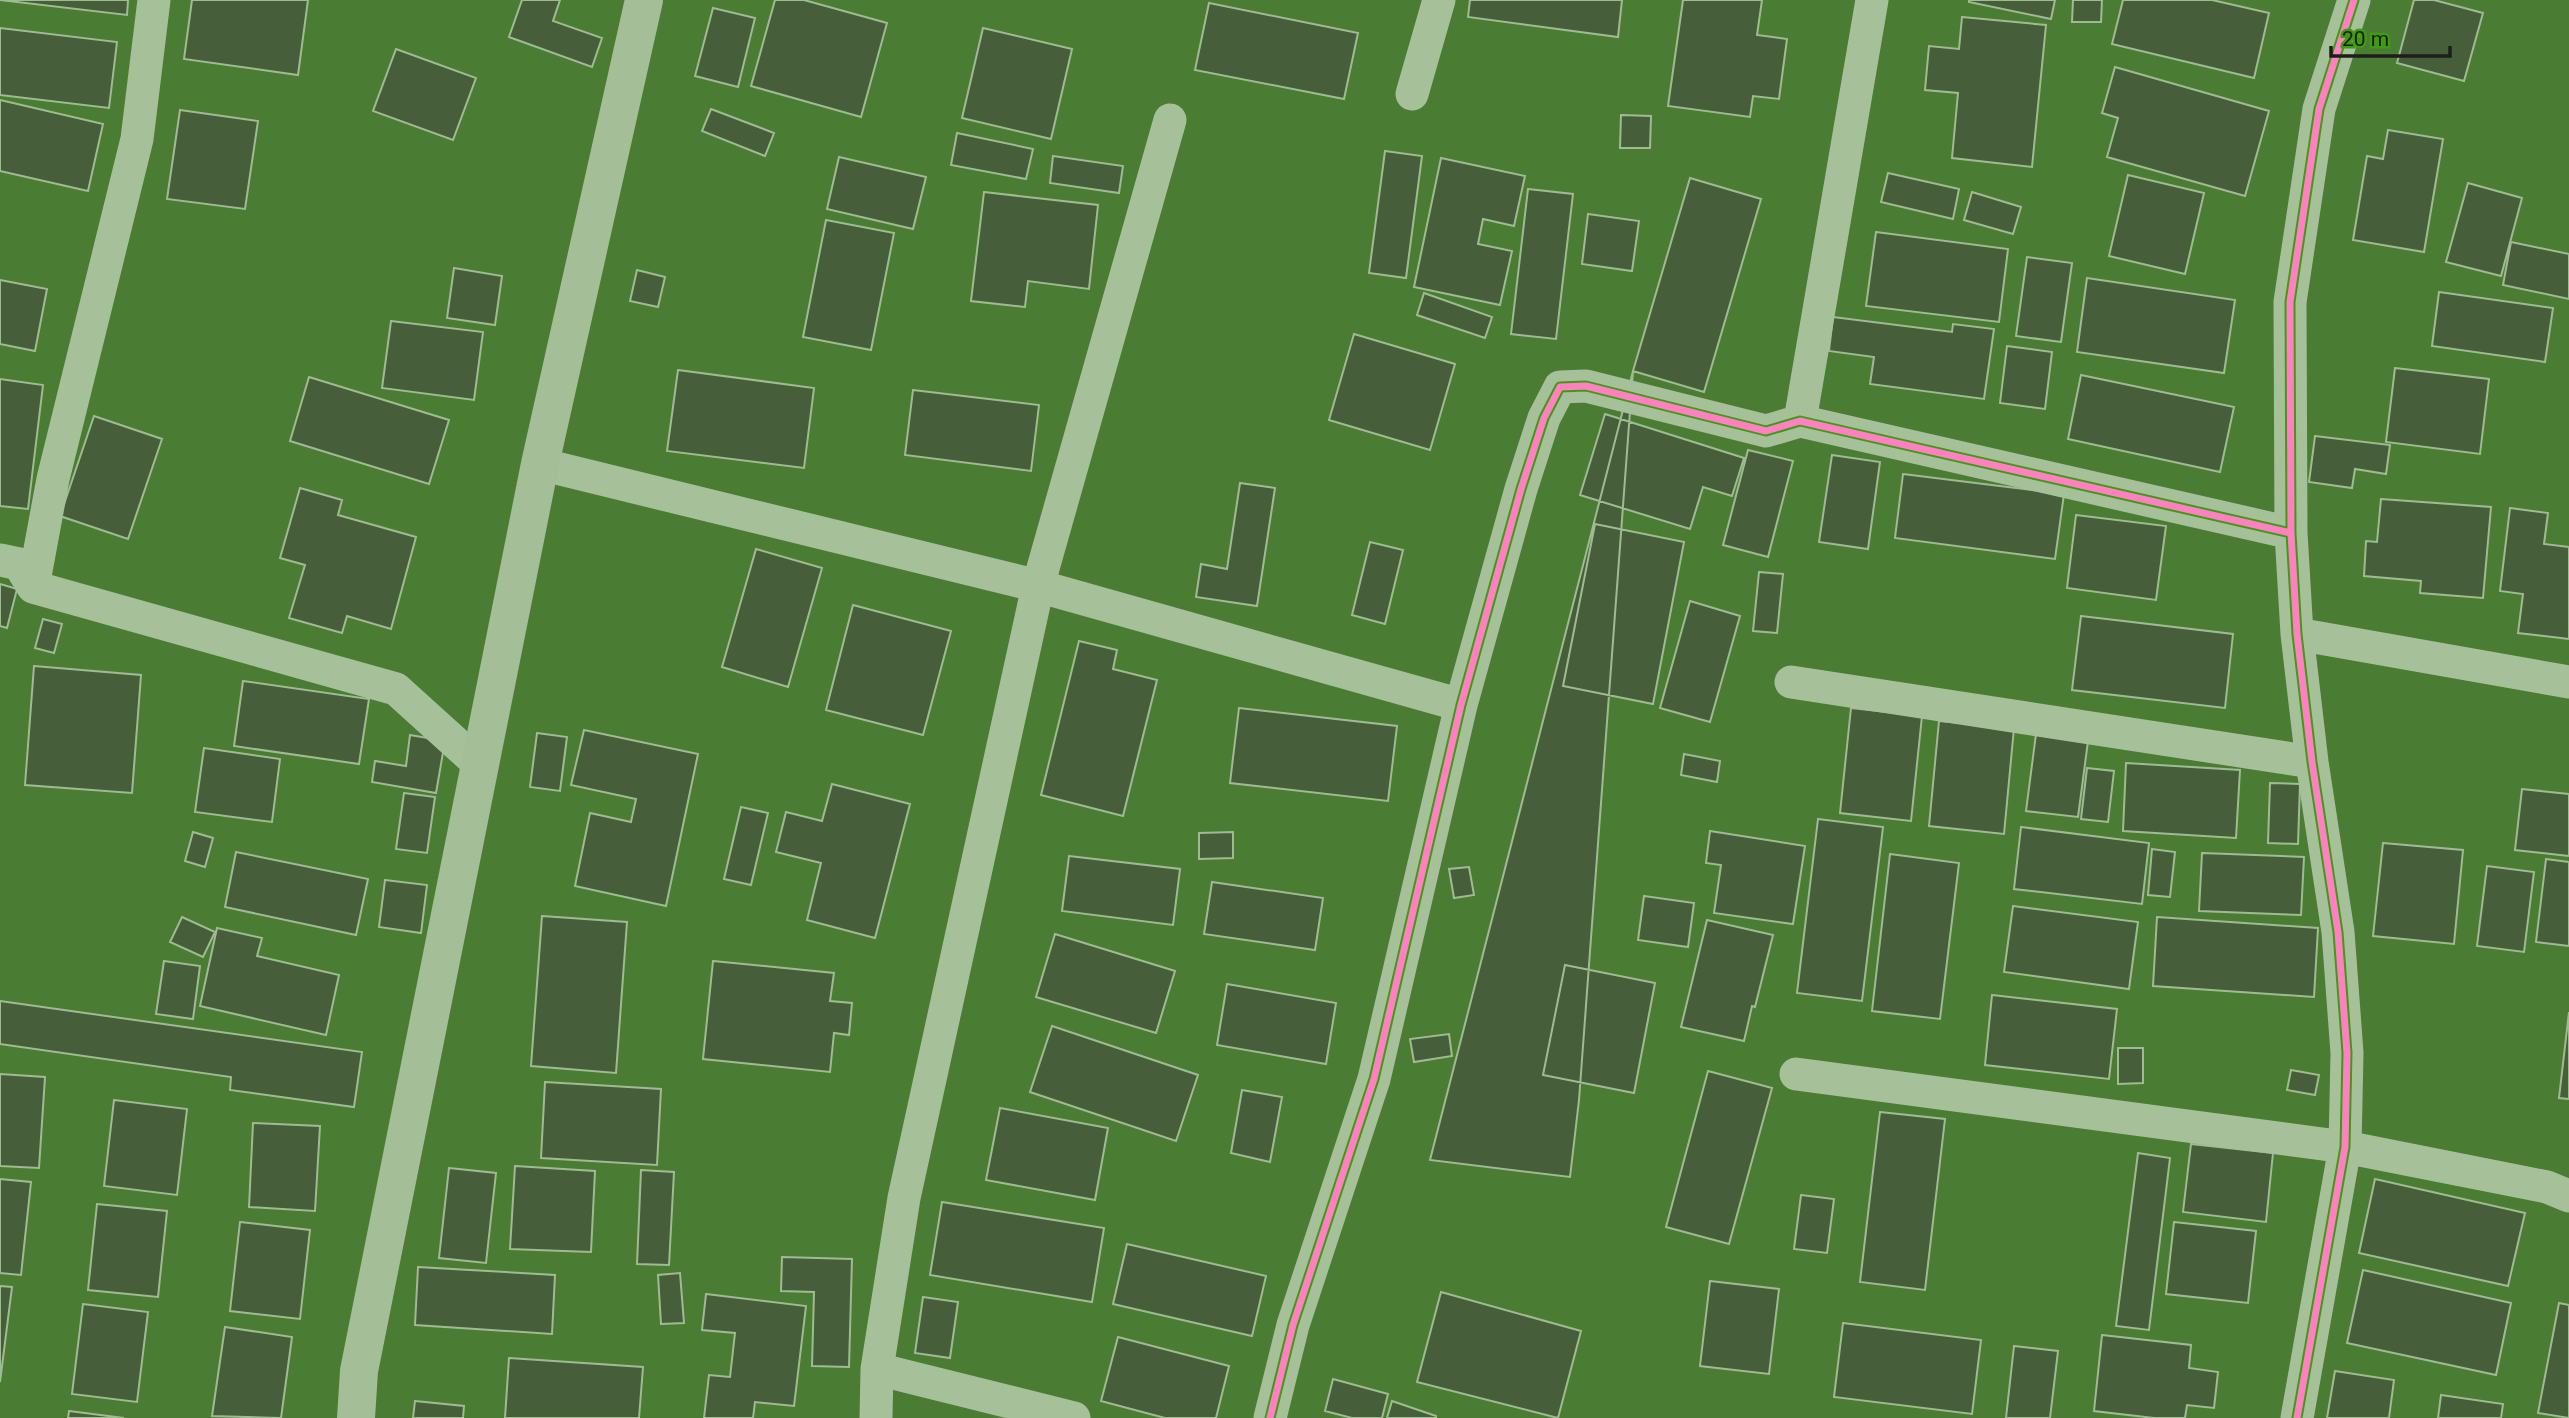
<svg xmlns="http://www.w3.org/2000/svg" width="2569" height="1418" viewBox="0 0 2569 1418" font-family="Roboto,sans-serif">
  <rect width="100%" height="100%" fill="#4a7c33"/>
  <!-- building -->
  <path fill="#465e3a" stroke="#9fbb92" stroke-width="2" d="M 0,0 L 128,0 L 127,15 Z
    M 192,0 L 308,0 L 298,75 L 184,59 Z
    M 522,0 L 560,0 L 553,21 L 602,38 L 592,67 L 509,37 Z
    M 775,0 L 804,0 L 887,23 L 861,117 L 751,86 Z
    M 1470,0 L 1622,0 L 1618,37 L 1468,17 Z
    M 1683,0 L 1762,0 L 1757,35 L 1787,39 L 1779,99 L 1753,96 L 1750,117 L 1668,106 Z
    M 1969,0 L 2055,0 L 2051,19 L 1969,2 Z
    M 2073,0 L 2102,0 L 2101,22 L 2072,22 Z
    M 2123,0 L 2212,0 L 2269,13 L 2254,78 L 2112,44 Z
    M 2414,0 L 2434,0 L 2483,13 L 2464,81 L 2397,63 Z
    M 1209,3 L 1358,33 L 1344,99 L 1195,70 Z
    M 713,8 L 755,18 L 738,87 L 695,76 Z
    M 1962,17 L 2046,25 L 2032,167 L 1952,158 L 1958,93 L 1925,90 L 1929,46 L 1959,49 Z
    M 0,28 L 117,42 L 109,108 L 0,95 Z
    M 983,28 L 1072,49 L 1051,139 L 962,118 Z
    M 396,49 L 476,78 L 453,140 L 373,111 Z
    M 2115,67 L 2269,111 L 2245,196 L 2107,157 L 2118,118 L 2102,113 Z
    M 0,100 L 103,124 L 88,191 L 0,171 Z
    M 711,109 L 774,133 L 765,156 L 702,131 Z
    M 180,110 L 258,121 L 245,209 L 167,199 Z
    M 1621,115 L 1651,116 L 1650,148 L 1620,148 Z
    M 2388,130 L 2443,139 L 2424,252 L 2353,240 L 2367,156 L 2383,159 Z
    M 957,133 L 1033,149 L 1026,179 L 951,165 Z
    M 1385,151 L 1422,156 L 1406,278 L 1369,273 Z
    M 1053,156 L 1123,166 L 1119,193 L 1050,183 Z
    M 839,157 L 926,177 L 913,229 L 827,209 Z
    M 1441,158 L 1525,176 L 1514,226 L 1483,219 L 1478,244 L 1512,251 L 1500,305 L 1414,287 Z
    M 1888,173 L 1959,189 L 1953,219 L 1881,202 Z
    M 2128,175 L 2204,193 L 2185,274 L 2109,256 Z
    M 1690,178 L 1761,199 L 1704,392 L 1633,371 Z
    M 2468,183 L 2522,198 L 2501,276 L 2446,262 Z
    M 1528,189 L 1573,194 L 1556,339 L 1511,334 Z
    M 984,192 L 1098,205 L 1089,289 L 1028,281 L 1025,307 L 971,301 Z
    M 1972,192 L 2021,207 L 2013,234 L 1964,220 Z
    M 1588,214 L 1639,221 L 1632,271 L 1582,264 Z
    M 826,220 L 894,233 L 871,350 L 803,337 Z
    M 1876,232 L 2008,249 L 1999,322 L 1866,306 Z
    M 2511,242 L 2569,254 L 2569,299 L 2503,285 Z
    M 2027,257 L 2072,263 L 2061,342 L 2016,336 Z
    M 454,268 L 502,276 L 495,325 L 447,318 Z
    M 637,270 L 665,277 L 658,307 L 630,301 Z
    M 2087,278 L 2235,300 L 2224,373 L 2077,352 Z
    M 0,280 L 47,289 L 35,351 L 0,344 Z
    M 2439,292 L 2553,308 L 2545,362 L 2432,346 Z
    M 1424,293 L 1492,317 L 1485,338 L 1417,315 Z
    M 1833,317 L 1952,332 L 1953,324 L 1994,329 L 1984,399 L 1870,384 L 1874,357 L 1829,351 Z
    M 391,321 L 483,332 L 474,400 L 382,388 Z
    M 1354,334 L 1455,364 L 1430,450 L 1329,420 Z
    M 2007,346 L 2052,352 L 2045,409 L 2000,403 Z
    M 2395,368 L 2489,379 L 2480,454 L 2386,442 Z
    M 678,370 L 814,388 L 804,468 L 667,451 Z
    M 1633,371 L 1579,1100 L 1570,1177 L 1430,1160 Z
    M 2081,375 L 2234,407 L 2220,472 L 2068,439 Z
    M 309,377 L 449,420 L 429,484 L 290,441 Z
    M 0,379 L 43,385 L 28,509 L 0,506 Z
    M 913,390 L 1039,405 L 1031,471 L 905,455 Z
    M 1605,414 L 1744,458 L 1732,496 L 1703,487 L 1690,529 L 1580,495 Z
    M 94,416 L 162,439 L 128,539 L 60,516 Z
    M 2315,436 L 2390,445 L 2386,474 L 2355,469 L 2352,488 L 2309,482 Z
    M 1748,450 L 1793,461 L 1768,557 L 1723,545 Z
    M 1832,455 L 1880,462 L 1868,549 L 1819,542 Z
    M 1903,474 L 2064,494 L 2055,559 L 1895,538 Z
    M 1240,483 L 1275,488 L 1257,606 L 1196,597 L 1201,564 L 1227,569 Z
    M 300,488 L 342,500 L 338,515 L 416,537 L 391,629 L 347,616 L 342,633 L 289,618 L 305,565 L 280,558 Z
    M 2381,499 L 2491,507 L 2483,598 L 2420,593 L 2421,581 L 2364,576 L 2366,541 L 2377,542 Z
    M 2510,508 L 2548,513 L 2544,544 L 2569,547 L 2569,639 L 2518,633 L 2523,594 L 2500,591 Z
    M 2076,515 L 2166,526 L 2156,600 L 2067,588 Z
    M 1595,524 L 1684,542 L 1653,704 L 1563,686 Z
    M 1370,542 L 1403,550 L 1385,624 L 1352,615 Z
    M 756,549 L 822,568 L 788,687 L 722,667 Z
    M 1759,572 L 1783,574 L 1777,633 L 1753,631 Z
    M 0,584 L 17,589 L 7,628 L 0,626 Z
    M 1690,601 L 1740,616 L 1710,722 L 1660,708 Z
    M 853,605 L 951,631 L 923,735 L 826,710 Z
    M 2081,616 L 2233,634 L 2225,708 L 2072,690 Z
    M 43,619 L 62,624 L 54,653 L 35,648 Z
    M 1079,641 L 1117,650 L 1113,669 L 1157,680 L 1123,816 L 1041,795 Z
    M 34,666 L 141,675 L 132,793 L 25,785 Z
    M 243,681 L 369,699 L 359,764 L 234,746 Z
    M 1239,708 L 1397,726 L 1388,801 L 1230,783 Z
    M 1851,708 L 1922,716 L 1911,821 L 1840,813 Z
    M 1939,721 L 2014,728 L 2004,834 L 1929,826 Z
    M 584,730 L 698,754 L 666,906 L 575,886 L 590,813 L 631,822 L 636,799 L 571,785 Z
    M 537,733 L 567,737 L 560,791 L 530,787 Z
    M 2036,734 L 2088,741 L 2078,817 L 2026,811 Z
    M 410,735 L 445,741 L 436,793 L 372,782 L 375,761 L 406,766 Z
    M 204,748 L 280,759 L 272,822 L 195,812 Z
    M 1684,754 L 1720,761 L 1717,782 L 1681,775 Z
    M 2126,763 L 2240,770 L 2236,838 L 2123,831 Z
    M 2087,768 L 2114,771 L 2108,822 L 2081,819 Z
    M 2270,783 L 2300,784 L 2298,844 L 2268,843 Z
    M 832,784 L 910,804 L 875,938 L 807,920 L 821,863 L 776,852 L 786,812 L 822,821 Z
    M 2522,789 L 2569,794 L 2569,856 L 2515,850 Z
    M 404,793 L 435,797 L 427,853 L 396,849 Z
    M 741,807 L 768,813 L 751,885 L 724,879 Z
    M 1818,819 L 1883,827 L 1862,1001 L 1797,993 Z
    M 2021,827 L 2149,843 L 2142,904 L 2014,889 Z
    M 1710,831 L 1805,846 L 1793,924 L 1714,913 L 1721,865 L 1706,863 Z
    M 193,832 L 213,838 L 205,867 L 185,861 Z
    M 1233,832 L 1233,858 L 1199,859 L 1199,833 Z
    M 2383,843 L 2463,850 L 2454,944 L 2373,936 Z
    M 2152,849 L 2175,852 L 2170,897 L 2148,895 Z
    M 236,852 L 368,879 L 356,935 L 225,907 Z
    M 2202,853 L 2304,857 L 2301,915 L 2199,911 Z
    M 1890,854 L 1959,863 L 1940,1019 L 1872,1011 Z
    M 1069,856 L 1180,869 L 1173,925 L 1062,911 Z
    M 2546,859 L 2569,862 L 2569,946 L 2536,942 Z
    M 2487,866 L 2534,872 L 2524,952 L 2477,946 Z
    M 1469,867 L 1474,895 L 1454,898 L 1449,869 Z
    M 385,880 L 427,885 L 421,933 L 379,927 Z
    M 1212,882 L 1323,898 L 1315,950 L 1204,934 Z
    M 1644,896 L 1694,903 L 1688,947 L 1638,940 Z
    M 2013,906 L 2138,922 L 2129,989 L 2004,972 Z
    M 542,916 L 627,922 L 616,1073 L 531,1066 Z
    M 182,917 L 215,932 L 203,957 L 170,942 Z
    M 2157,917 L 2318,928 L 2314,997 L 2153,986 Z
    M 1707,920 L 1773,935 L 1755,1007 L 1752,1006 L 1744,1041 L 1681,1027 Z
    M 217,928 L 262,938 L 257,956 L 339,975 L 326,1035 L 200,1006 Z
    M 1055,934 L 1175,971 L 1156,1033 L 1036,997 Z
    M 164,961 L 200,966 L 193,1019 L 156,1014 Z
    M 713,961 L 834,973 L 830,1001 L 852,1003 L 849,1035 L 834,1033 L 830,1072 L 703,1059 Z
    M 1565,965 L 1655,983 L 1634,1093 L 1543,1075 Z
    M 1227,984 L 1336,1003 L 1326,1064 L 1217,1045 Z
    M 1992,995 L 2117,1009 L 2109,1079 L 1985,1065 Z
    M 0,1001 L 362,1052 L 354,1107 L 230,1090 L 231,1077 L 0,1044 Z
    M 2569,1012 L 2569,1099 L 2559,1098 Z
    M 1052,1026 L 1198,1075 L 1176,1141 L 1030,1092 Z
    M 1449,1034 L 1452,1056 L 1414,1062 L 1410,1039 Z
    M 2118,1048 L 2143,1048 L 2143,1083 L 2118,1084 Z
    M 2291,1070 L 2319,1075 L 2315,1095 L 2287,1090 Z
    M 1708,1071 L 1772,1088 L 1729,1244 L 1666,1227 Z
    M 0,1074 L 45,1077 L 39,1168 L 0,1166 Z
    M 545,1082 L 661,1089 L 657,1165 L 541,1158 Z
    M 1242,1090 L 1282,1097 L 1270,1162 L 1231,1153 Z
    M 114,1100 L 187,1109 L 177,1195 L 104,1186 Z
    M 1000,1108 L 1108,1128 L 1095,1200 L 986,1180 Z
    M 1880,1112 L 1945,1119 L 1925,1290 L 1860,1282 Z
    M 253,1123 L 320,1126 L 315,1211 L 249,1207 Z
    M 2191,1144 L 2273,1153 L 2266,1222 L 2183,1212 Z
    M 2138,1153 L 2170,1158 L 2149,1330 L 2116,1326 Z
    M 515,1166 L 595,1171 L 591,1252 L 510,1249 Z
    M 449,1168 L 496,1173 L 486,1263 L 439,1258 Z
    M 641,1170 L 674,1172 L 669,1265 L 637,1264 Z
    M 0,1179 L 31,1182 L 21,1275 L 0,1273 Z
    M 2375,1179 L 2525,1213 L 2508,1286 L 2359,1253 Z
    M 1801,1195 L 1834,1199 L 1827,1253 L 1794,1249 Z
    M 942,1202 L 1104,1228 L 1092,1302 L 930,1275 Z
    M 97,1204 L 167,1211 L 158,1297 L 88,1290 Z
    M 240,1222 L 310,1230 L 300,1319 L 230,1311 Z
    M 2174,1222 L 2256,1231 L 2248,1303 L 2166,1294 Z
    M 1127,1244 L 1266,1276 L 1252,1336 L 1113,1304 Z
    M 782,1257 L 852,1259 L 849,1367 L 812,1366 L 814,1292 L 781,1291 Z
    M 418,1267 L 555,1275 L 552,1334 L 415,1325 Z
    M 2363,1270 L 2511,1303 L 2496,1375 L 2347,1343 Z
    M 680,1273 L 684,1323 L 661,1324 L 658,1275 Z
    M 1710,1281 L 1779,1289 L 1769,1374 L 1700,1366 Z
    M 0,1286 L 12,1287 L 0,1382 Z
    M 1441,1292 L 1581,1331 L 1558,1418 L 1417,1382 Z
    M 706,1294 L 806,1306 L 794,1406 L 755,1402 L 753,1418 L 704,1418 L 709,1375 L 730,1377 L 735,1333 L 702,1330 Z
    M 923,1297 L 958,1302 L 950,1358 L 915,1353 Z
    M 2559,1303 L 2569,1305 L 2569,1418 L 2538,1413 Z
    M 83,1304 L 148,1312 L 137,1402 L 72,1394 Z
    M 1843,1323 L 1981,1340 L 1972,1414 L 1834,1397 Z
    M 225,1327 L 292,1337 L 281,1418 L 212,1416 Z
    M 2102,1335 L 2191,1345 L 2189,1368 L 2218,1372 L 2214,1408 L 2187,1405 L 2185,1418 L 2154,1418 L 2094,1411 Z
    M 1118,1337 L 1229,1366 L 1216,1418 L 1165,1418 L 1101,1401 Z
    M 2014,1346 L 2058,1351 L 2050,1418 L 2006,1418 Z
    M 509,1358 L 643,1367 L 639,1418 L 505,1418 Z
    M 2335,1371 L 2394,1380 L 2389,1418 L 2327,1418 Z
    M 1333,1379 L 1388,1394 L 1382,1418 L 1352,1418 L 1325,1411 Z
    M 2441,1395 L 2503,1404 L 2501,1418 L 2438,1418 Z
    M 415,1401 L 464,1406 L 463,1418 L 413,1418 Z
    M 1392,1401 L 1436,1416 L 1436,1418 L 1387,1418 Z
    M 69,1411 L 124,1418 L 68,1418 Z"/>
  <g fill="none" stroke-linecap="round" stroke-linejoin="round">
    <!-- street -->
    <path stroke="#a6c19a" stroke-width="33" d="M 1412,94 L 1439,0
      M 1800,421 L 1872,0
      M 540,464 L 1038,586 L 1461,705
      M 0,560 L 19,564 L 33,587 L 396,689 L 480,765
      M 33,587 L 53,479 L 137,139 L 154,0
      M 2297,634 L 2569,682
      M 1791,682 L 2312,762
      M 1796,1074 L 2345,1147 L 2547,1187 L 2569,1196
      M 877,1369 L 1074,1418
      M 876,1418 L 877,1369 L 904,1198 L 1038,586 L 1170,120
      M 1270,1418 L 1293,1325 L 1374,1079 L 1461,705 L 1521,489 L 1544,418 L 1560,387 L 1586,386 L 1766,431 L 1800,421 L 2291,533
      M 2297,1418 L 2345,1147 L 2347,1053 L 2338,932 L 2312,762 L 2297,634 L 2291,533 L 2290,302 L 2319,109 L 2354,0"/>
    <!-- primary -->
    <path stroke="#a4be97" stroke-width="38" d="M 356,1418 L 359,1371 L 540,464 L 644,0"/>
    <!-- cycleway casing -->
    <g stroke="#3f9b14" stroke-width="11">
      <path id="cycleway" d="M 1270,1418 L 1293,1325 L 1374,1079 L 1461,705 L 1521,489 L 1544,418 L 1560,387 L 1586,386 L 1766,431 L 1800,421 L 2291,533
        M 2297,1418 L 2345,1147 L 2347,1053 L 2338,932 L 2312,762 L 2297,634 L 2291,533 L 2290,302 L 2319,109 L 2354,0"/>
    </g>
    <!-- cycleway -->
    <use href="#cycleway" stroke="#ff80c0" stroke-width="7"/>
  </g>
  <!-- scale -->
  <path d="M2331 46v10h119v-10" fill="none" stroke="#1d1d1d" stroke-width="3.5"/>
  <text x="2342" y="46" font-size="21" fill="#1d1d1d" stroke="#3f9b14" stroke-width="5" paint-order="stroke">20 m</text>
</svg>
